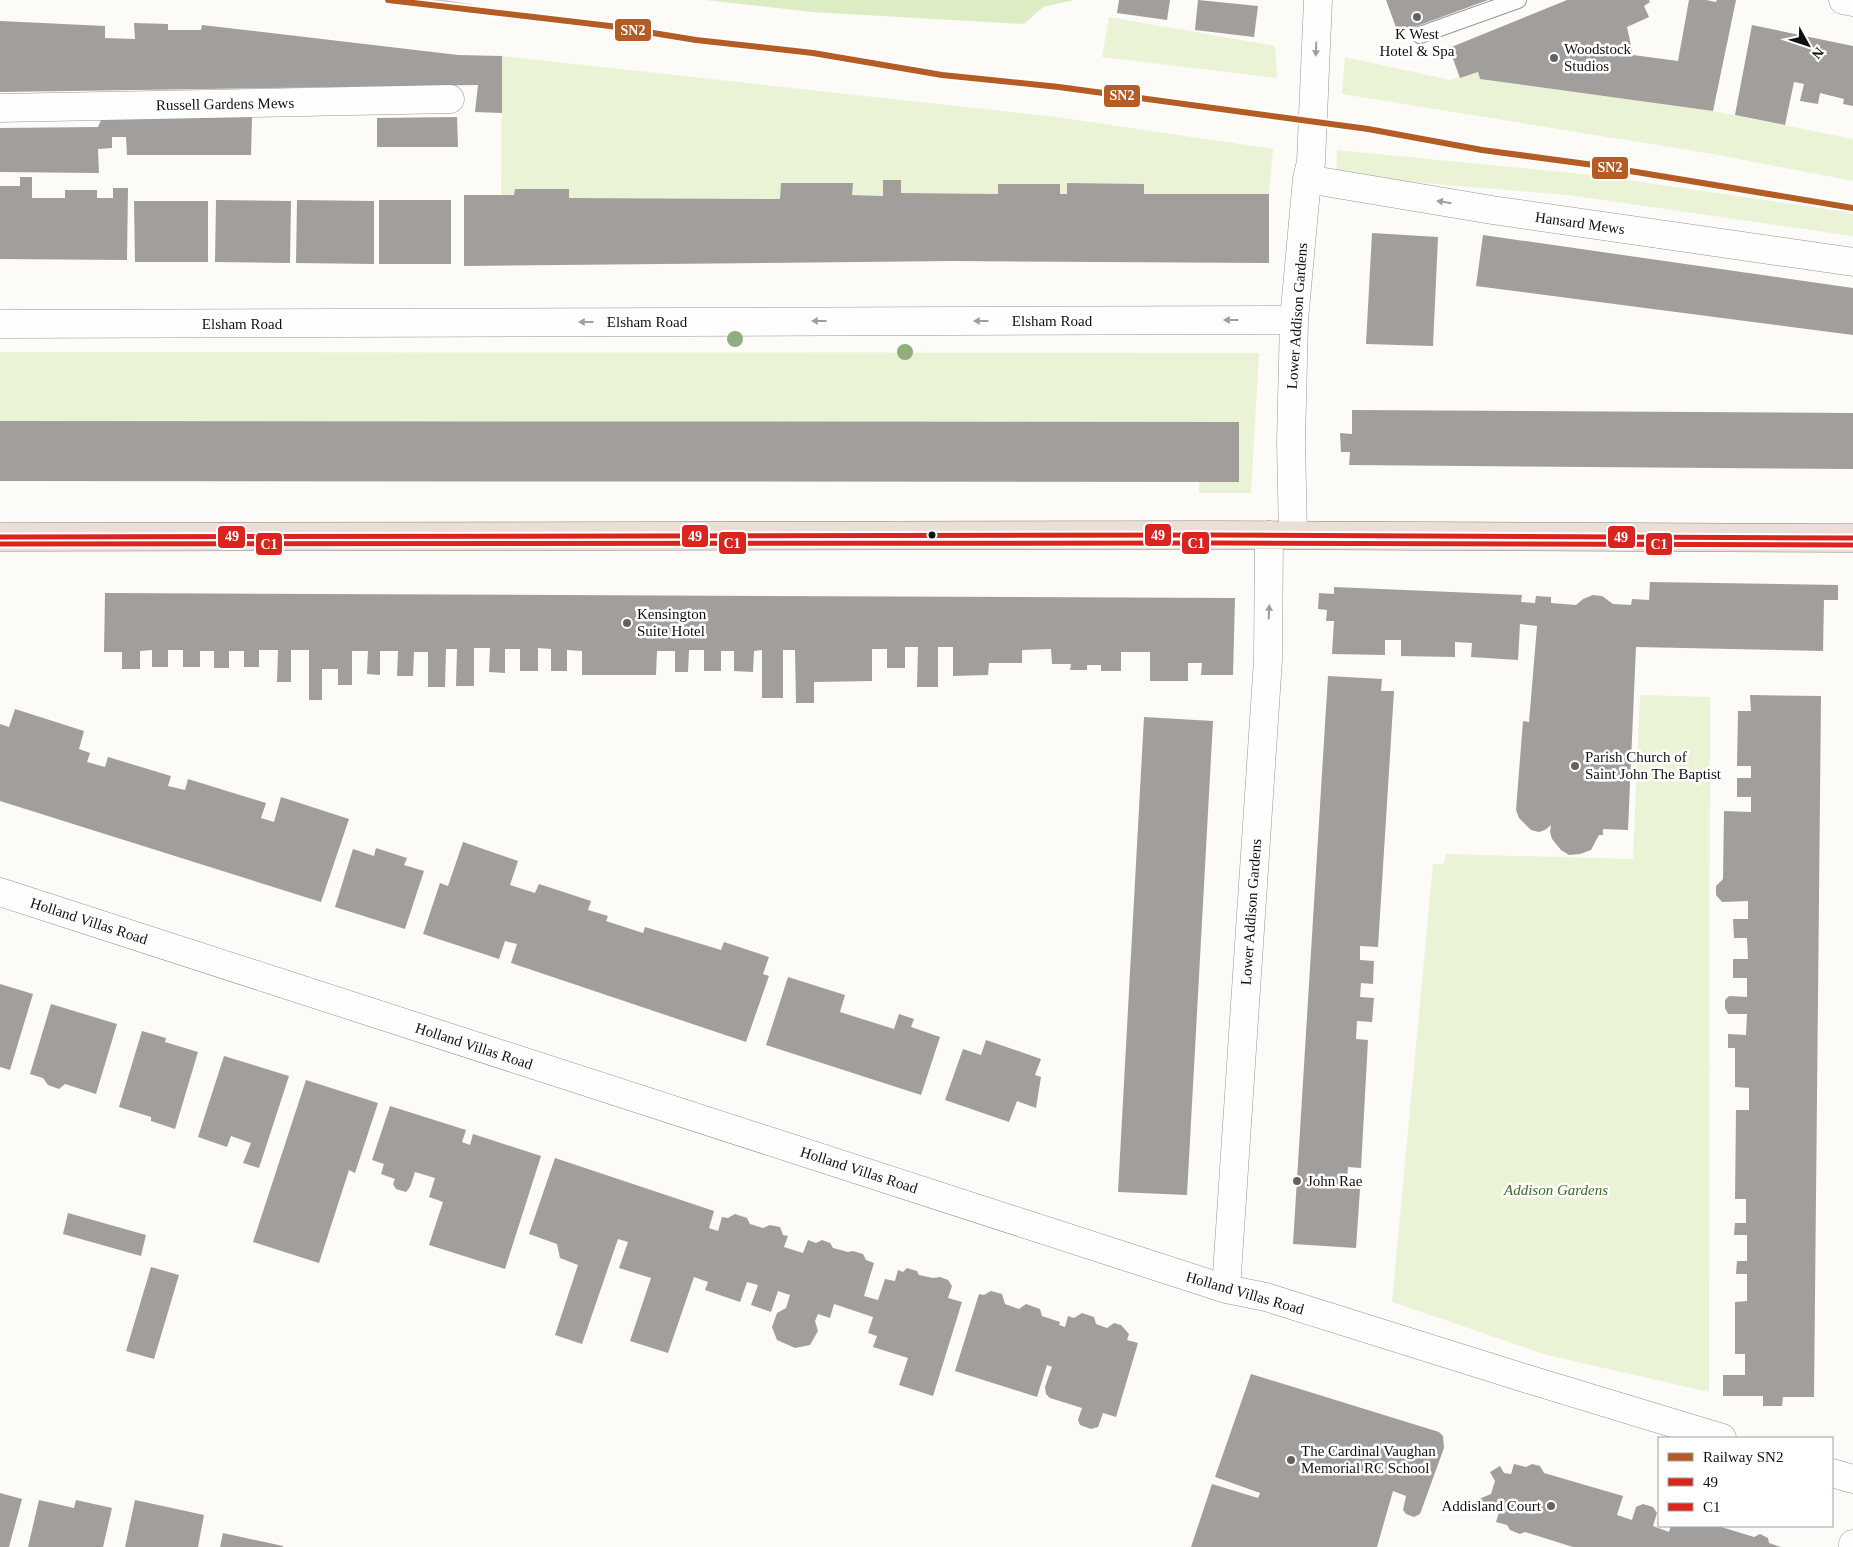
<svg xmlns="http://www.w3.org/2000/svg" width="1853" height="1547" viewBox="0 0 1853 1547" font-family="'Times New Roman',serif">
  <rect width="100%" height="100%" fill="#fdfbf7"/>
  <!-- green -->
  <path fill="#eaf3d6" d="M 1109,17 L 1275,46 L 1277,78 L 1102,57 Z
    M 502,56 L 1056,117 L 1273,149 L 1269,194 L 1144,194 L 1143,184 L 1068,183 L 1067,194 L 1060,194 L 1060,184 L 999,184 L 998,194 L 901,193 L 901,180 L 883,180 L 883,196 L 852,195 L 852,183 L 781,183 L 780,199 L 569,198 L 568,189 L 515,189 L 514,195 L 501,195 Z
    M 1345,57 L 1450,80 L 1478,72 L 1480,79 L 1713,111 L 1853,139 L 1853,181 L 1713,154 L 1342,94 Z
    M 1337,150 L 1593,175 L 1853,213 L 1853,236 L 1568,195 L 1336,176 Z
    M 0,352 L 1259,353 L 1251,493 L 1199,493 L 1199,482 L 1239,482 L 0,421 Z
    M 1640,695 L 1710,697 L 1709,1392 L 1547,1355 L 1392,1302 L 1433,864 L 1444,864 L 1446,854 L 1633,859 Z"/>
  <!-- forest -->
  <path fill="#dcecc3" d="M 706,0 L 1074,0 L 1043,7 L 1024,24 L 812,12 Z"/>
  <!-- building -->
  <path fill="#a19e9c" d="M 1119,0 L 1170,0 L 1167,20 L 1117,13 Z
    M 1198,0 L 1258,6 L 1254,37 L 1195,30 Z
    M 1386,0 L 1488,0 L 1398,33 Z
    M 1567,0 L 1649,0 L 1650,2 L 1644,6 L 1649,17 L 1627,27 L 1633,55 L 1678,61 L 1689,0 L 1706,0 L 1716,2 L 1717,0 L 1736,0 L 1713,111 L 1480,79 L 1478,72 L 1460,78 L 1449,48 Z
    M 0,21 L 105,26 L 105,38 L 135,39 L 134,23 L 168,24 L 168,30 L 201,30 L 202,25 L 458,55 L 502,56 L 502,113 L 475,112 L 478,85 L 0,92 Z
    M 1752,25 L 1853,46 L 1853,106 L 1843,104 L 1844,99 L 1820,93 L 1818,104 L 1800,101 L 1804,84 L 1794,82 L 1785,125 L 1735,115 Z
    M 252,117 L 251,155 L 127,155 L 126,137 L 112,137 L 112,148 L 98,149 L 99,173 L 0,172 L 0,128 L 98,127 L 101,120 L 107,118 Z
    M 457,117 L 458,147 L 377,147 L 377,118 Z
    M 20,177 L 32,177 L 32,198 L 65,198 L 65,190 L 97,190 L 97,198 L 113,198 L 113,188 L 128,188 L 127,260 L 0,259 L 0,186 L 20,186 Z
    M 883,180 L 901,180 L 901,193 L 998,194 L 998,184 L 1060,184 L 1060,194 L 1067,194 L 1067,183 L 1144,184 L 1144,194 L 1269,194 L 1269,263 L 953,261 L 464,266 L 464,195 L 514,195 L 515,189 L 569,189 L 569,198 L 780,199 L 781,183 L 853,183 L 852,195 L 883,196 Z
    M 216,200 L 291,201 L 290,263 L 215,262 Z
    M 297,200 L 374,201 L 374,264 L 296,263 Z
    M 379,200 L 451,200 L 451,264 L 379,264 Z
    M 134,201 L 208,201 L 208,262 L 135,262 Z
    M 1372,233 L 1438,237 L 1433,346 L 1366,344 Z
    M 1483,235 L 1853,288 L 1853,335 L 1476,286 Z
    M 1352,410 L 1853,413 L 1853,469 L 1349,465 L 1350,452 L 1341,452 L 1340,433 L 1352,434 Z
    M 0,421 L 1239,422 L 1239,482 L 0,481 Z
    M 1650,582 L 1838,585 L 1838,600 L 1824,600 L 1823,651 L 1636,647 L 1628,830 L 1603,829 L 1603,835 L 1599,835 L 1591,850 L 1580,854 L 1569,855 L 1561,850 L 1552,839 L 1550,832 L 1551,825 L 1545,830 L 1539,832 L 1531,830 L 1519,818 L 1516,810 L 1523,721 L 1529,722 L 1537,626 L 1520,624 L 1518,660 L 1471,657 L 1472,643 L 1455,642 L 1455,657 L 1401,656 L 1401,640 L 1385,640 L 1385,655 L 1332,654 L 1334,621 L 1326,621 L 1327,610 L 1318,609 L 1319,593 L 1334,594 L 1334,587 L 1522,595 L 1521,602 L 1535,603 L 1536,596 L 1551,597 L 1551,603 L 1576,605 L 1583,599 L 1593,595 L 1602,596 L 1613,604 L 1631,605 L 1632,599 L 1649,600 Z
    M 105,593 L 1235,598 L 1233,675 L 1201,675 L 1202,663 L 1188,663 L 1188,681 L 1150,681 L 1150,652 L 1121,652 L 1121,671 L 1101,671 L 1101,665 L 1087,665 L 1087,670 L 1070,670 L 1071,664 L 1052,664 L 1051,649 L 1022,650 L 1022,663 L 989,663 L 988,675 L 953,676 L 953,647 L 938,647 L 938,687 L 917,687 L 918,647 L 905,647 L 905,668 L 887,668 L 887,649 L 872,649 L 872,681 L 814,682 L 814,703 L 796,703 L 795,650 L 783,650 L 783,698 L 762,698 L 762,650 L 754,651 L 753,672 L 734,671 L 734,651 L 721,651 L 721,671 L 704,671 L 704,650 L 689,650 L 688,672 L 675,672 L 675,651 L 657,651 L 656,675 L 582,675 L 582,651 L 567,650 L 567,671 L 551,671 L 551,649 L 538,648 L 538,671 L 520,671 L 520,649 L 505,649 L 505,673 L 489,672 L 490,648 L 474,648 L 474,686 L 456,686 L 457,649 L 446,649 L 445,687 L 428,687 L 428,652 L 414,652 L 413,676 L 397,676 L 398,651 L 380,651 L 380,675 L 367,674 L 368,651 L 352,651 L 352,685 L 338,685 L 338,669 L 322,669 L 322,700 L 309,700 L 309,650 L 291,650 L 291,682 L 277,682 L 278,650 L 259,650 L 259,667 L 244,667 L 244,651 L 229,651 L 229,668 L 214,668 L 214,651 L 200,651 L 200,667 L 183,667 L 183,650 L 168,650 L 168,667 L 152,667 L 152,650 L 140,651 L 140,669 L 122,669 L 122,652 L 104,652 Z
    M 1328,676 L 1382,679 L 1381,691 L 1394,691 L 1378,947 L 1360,946 L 1360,960 L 1374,961 L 1373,984 L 1361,983 L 1360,997 L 1374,998 L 1372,1022 L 1357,1021 L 1356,1039 L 1368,1040 L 1361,1168 L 1348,1167 L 1346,1188 L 1360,1189 L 1356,1248 L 1293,1244 Z
    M 1750,695 L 1821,696 L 1814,1397 L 1783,1397 L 1782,1406 L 1763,1406 L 1763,1396 L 1723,1396 L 1723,1375 L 1745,1375 L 1745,1354 L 1735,1354 L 1735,1302 L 1747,1301 L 1747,1274 L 1736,1274 L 1737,1261 L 1747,1261 L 1747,1235 L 1734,1235 L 1735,1223 L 1746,1223 L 1746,1199 L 1735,1199 L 1736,1110 L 1749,1110 L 1749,1088 L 1735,1087 L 1735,1048 L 1728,1048 L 1728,1034 L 1746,1035 L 1747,1014 L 1728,1014 L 1725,1008 L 1725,1000 L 1729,996 L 1747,997 L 1747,978 L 1733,978 L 1733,959 L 1748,959 L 1747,938 L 1734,938 L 1733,919 L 1748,919 L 1748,901 L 1722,902 L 1716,895 L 1716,886 L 1723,879 L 1724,811 L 1751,812 L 1751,797 L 1737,797 L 1737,778 L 1751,778 L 1751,766 L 1737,766 L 1738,711 L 1751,711 Z
    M 15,709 L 84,731 L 79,749 L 90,753 L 87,762 L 105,767 L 108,757 L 171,776 L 168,786 L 185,790 L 188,779 L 266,803 L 261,818 L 274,822 L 281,797 L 349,819 L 321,902 L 0,801 L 0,724 L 9,727 Z
    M 1144,717 L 1213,721 L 1187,1195 L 1118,1192 Z
    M 463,842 L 518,861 L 510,885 L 535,893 L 539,884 L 591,901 L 588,910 L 608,916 L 606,921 L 643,933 L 645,927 L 721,950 L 724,942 L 769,957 L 763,974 L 769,976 L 746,1042 L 511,963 L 517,944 L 505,941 L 499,959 L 423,934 L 440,883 L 448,886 Z
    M 376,848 L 407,858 L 404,865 L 424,871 L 405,929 L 335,907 L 353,849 L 374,856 Z
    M 788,977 L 845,995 L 840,1012 L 894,1029 L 899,1014 L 914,1019 L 911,1027 L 940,1037 L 921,1095 L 766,1045 Z
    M 0,984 L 33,994 L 10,1070 L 0,1067 Z
    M 51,1004 L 117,1024 L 96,1094 L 65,1084 L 59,1089 L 48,1085 L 43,1078 L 30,1074 Z
    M 142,1031 L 166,1038 L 165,1042 L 198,1052 L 175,1129 L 151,1121 L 151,1117 L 119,1107 Z
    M 986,1040 L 1041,1059 L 1035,1075 L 1041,1077 L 1036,1108 L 1017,1101 L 1009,1122 L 945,1100 L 963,1049 L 981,1055 Z
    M 224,1056 L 289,1076 L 259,1168 L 243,1163 L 251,1143 L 231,1136 L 227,1147 L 198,1137 Z
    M 306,1080 L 378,1103 L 355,1173 L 349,1170 L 319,1263 L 253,1242 Z
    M 390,1106 L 466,1130 L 462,1142 L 470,1145 L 473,1134 L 541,1156 L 505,1269 L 429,1245 L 443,1202 L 429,1197 L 435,1178 L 415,1172 L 410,1187 L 406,1192 L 396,1189 L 393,1184 L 395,1179 L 381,1174 L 384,1164 L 372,1160 Z
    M 555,1158 L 714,1211 L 709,1228 L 718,1231 L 722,1217 L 728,1218 L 735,1214 L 747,1218 L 750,1224 L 763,1228 L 770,1225 L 780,1227 L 783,1235 L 788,1236 L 784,1247 L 803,1253 L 808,1240 L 816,1243 L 822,1240 L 830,1243 L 833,1248 L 848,1252 L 853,1251 L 863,1254 L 866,1260 L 874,1263 L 864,1296 L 878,1300 L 885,1279 L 895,1281 L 898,1270 L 903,1272 L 907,1268 L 917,1271 L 919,1275 L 933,1278 L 940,1277 L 948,1280 L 952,1286 L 948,1298 L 962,1302 L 933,1396 L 899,1385 L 908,1358 L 873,1347 L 877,1336 L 868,1333 L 873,1317 L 834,1304 L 830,1318 L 818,1314 L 815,1321 L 818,1331 L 810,1345 L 795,1348 L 777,1340 L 772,1327 L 777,1313 L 786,1308 L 790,1295 L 778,1291 L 771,1312 L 751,1305 L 758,1285 L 747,1282 L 740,1302 L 705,1290 L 708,1282 L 694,1277 L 668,1353 L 630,1341 L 651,1278 L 619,1268 L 628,1242 L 618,1239 L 582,1344 L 555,1335 L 578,1265 L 560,1258 L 557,1244 L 529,1234 Z
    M 68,1213 L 146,1235 L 141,1256 L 63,1234 Z
    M 151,1267 L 179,1275 L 154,1359 L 126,1351 Z
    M 991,1291 L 1002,1294 L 1005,1304 L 1019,1309 L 1026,1304 L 1040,1309 L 1042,1316 L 1060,1322 L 1059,1325 L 1065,1327 L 1068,1316 L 1074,1318 L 1082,1313 L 1094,1317 L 1096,1324 L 1107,1328 L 1114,1323 L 1121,1325 L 1129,1334 L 1127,1340 L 1138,1343 L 1116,1417 L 1103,1413 L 1098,1427 L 1091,1429 L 1080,1425 L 1078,1420 L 1082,1408 L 1050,1398 L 1046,1394 L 1045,1387 L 1052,1367 L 1047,1365 L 1037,1397 L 955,1371 L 979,1294 L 984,1295 Z
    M 1251,1374 L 1439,1432 L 1443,1436 L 1444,1448 L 1420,1514 L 1414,1517 L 1406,1514 L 1403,1510 L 1406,1496 L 1393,1491 L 1377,1547 L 1191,1547 L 1212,1484 L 1258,1498 L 1260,1493 L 1215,1477 Z
    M 1514,1464 L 1526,1467 L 1532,1464 L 1540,1466 L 1544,1473 L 1623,1496 L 1617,1515 L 1632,1520 L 1636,1507 L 1643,1504 L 1653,1507 L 1657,1513 L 1653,1526 L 1669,1532 L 1671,1526 L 1718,1526 L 1754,1537 L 1760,1534 L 1768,1538 L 1769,1543 L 1781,1547 L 1573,1547 L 1525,1532 L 1520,1534 L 1510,1530 L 1507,1525 L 1496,1522 L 1500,1509 L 1495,1508 L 1485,1512 L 1479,1499 L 1491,1494 L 1495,1481 L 1490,1472 L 1500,1466 L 1504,1473 L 1511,1474 Z
    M 0,1493 L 22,1499 L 9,1547 L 0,1547 Z
    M 39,1500 L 74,1508 L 76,1500 L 112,1508 L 103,1547 L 28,1547 Z
    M 135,1500 L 204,1515 L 198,1547 L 125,1547 Z
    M 223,1533 L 283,1546 L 283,1547 L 220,1547 Z"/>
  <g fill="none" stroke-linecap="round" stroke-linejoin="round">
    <!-- lane casing -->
    <g stroke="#979695" stroke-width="18">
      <path id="lane" d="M 1420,35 L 1518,0"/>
    </g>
    <!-- street casing -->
    <g stroke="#979695" stroke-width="29">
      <path id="street" d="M 1843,0 L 1853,2
        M 0,108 L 450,99
        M 1307,179 L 1492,210 L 1853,262
        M 0,324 L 1294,320
        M 1293,535 L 1291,442 L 1294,320 L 1307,179 L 1311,162 L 1318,0
        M 0,892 L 1226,1289 L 1266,1297 L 1521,1377 L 1722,1438
        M 1226,1289 L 1268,660 L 1269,535
        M 1832,1473 L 1853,1479
        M 1853,1547 L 1853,1544"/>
    </g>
    <!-- highway casing -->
    <g stroke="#858482" stroke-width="29">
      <path id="highway" d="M 0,537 L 1219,535 L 1853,538"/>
    </g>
    <!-- lane -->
    <use href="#lane" stroke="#fffefe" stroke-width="16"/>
    <!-- street -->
    <use href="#street" stroke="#fffefe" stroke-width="28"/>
    <!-- highway -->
    <use href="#highway" stroke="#ebded7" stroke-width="28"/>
    <!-- rail -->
    <path stroke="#dac5c8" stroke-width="4" d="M 434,0 L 556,21"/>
    <!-- bus-1 casing -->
    <g stroke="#fff" stroke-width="9">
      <path id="bus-1" d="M 0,537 L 1219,535 L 1853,538"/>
    </g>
    <!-- bus-2 casing -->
    <g stroke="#fff" stroke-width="9">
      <path id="bus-2" d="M 0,544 L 1219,543 L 1853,545"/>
    </g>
    <!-- bus-1 -->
    <use href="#bus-1" stroke="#dc241f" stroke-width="5"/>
    <!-- bus-2 -->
    <use href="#bus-2" stroke="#dc241f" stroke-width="5"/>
    <!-- rail-1 casing -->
    <g stroke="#fff" stroke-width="10">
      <path id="rail-1" d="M 388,0 L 610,26 L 696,40 L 813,53 L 942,75 L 1059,87 L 1368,129 L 1482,150 L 1594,165 L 1853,208"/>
    </g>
    <!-- rail-1 -->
    <use href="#rail-1" stroke="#b55b24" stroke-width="6"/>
  </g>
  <!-- trees -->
  <g fill="#90ad7e">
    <circle cx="735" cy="339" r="8"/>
    <circle cx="905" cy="352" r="8"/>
  </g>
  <!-- one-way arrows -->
  <defs><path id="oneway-solid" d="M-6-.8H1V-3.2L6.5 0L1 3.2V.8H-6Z" transform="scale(1.25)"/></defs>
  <g fill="#a09f9f">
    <use href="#oneway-solid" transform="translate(1316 49) rotate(92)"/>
    <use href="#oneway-solid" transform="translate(1444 202) rotate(-171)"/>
    <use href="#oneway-solid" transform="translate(1231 320) rotate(180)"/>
    <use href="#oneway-solid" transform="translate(819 321) rotate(180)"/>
    <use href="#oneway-solid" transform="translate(981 321) rotate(180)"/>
    <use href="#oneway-solid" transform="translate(586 322) rotate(180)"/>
    <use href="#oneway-solid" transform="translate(1269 612) rotate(-88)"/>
  </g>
  <!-- markers -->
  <g fill="#646362" stroke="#fff" stroke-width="2">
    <circle cx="1417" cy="17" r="5"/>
    <circle cx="1554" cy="58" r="5"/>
    <circle cx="627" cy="623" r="5"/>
    <circle cx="1575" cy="766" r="5"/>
    <circle cx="1297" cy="1181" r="5"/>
    <circle cx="1291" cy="1460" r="5"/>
    <circle cx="1551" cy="1506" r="5"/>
  </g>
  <circle fill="#111" stroke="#fff" stroke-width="2" cx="932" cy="535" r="4.5"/>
  <g text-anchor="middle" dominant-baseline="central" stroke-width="5" stroke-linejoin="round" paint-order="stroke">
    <!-- poi labels -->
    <g font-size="15" fill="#111" stroke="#fff" text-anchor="start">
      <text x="1417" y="34" text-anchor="middle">K West<tspan x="1417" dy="17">Hotel &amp; Spa</tspan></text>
      <text x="1564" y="49">Woodstock<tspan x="1564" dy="17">Studios</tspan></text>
      <text x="637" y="614">Kensington<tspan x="637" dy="17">Suite Hotel</tspan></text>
      <text x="1585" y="757">Parish Church of<tspan x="1585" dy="17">Saint John The Baptist</tspan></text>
      <text x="1307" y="1181">John Rae</text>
      <text x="1301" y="1451">The Cardinal Vaughan<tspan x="1301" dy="17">Memorial RC School</tspan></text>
      <text x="1541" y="1506" text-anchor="end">Addisland Court</text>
    </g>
    <!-- street labels -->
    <g font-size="15" fill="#111" stroke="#fff">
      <text transform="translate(225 104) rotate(-1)">Russell Gardens Mews</text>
      <text transform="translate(1580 223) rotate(8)">Hansard Mews</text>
      <text transform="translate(1297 316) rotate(-86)">Lower Addison Gardens</text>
      <text x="1052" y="321">Elsham Road</text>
      <text x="647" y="322">Elsham Road</text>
      <text x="242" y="324">Elsham Road</text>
      <text transform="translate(1251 912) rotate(-86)">Lower Addison Gardens</text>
      <text transform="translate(89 921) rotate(18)">Holland Villas Road</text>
      <text transform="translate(474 1046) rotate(18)">Holland Villas Road</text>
      <text transform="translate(859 1170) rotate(18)">Holland Villas Road</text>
      <text transform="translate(1245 1293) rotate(16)">Holland Villas Road</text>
    </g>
    <!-- park labels -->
    <g font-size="15" font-style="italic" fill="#366e1b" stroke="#fff">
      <text x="1556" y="1190">Addison Gardens</text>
    </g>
  </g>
  <g stroke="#fff" stroke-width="2">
    <rect x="614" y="18" width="38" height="24" rx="5" fill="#b55b24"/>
    <rect x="1103" y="84" width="38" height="24" rx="5" fill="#b55b24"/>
    <rect x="1591" y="156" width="38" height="24" rx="5" fill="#b55b24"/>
    <rect x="1144" y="523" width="28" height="24" rx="5" fill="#dc241f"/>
    <rect x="681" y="524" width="28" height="24" rx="5" fill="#dc241f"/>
    <rect x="217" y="525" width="29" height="24" rx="5" fill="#dc241f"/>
    <rect x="1607" y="525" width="29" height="24" rx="5" fill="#dc241f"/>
    <rect x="1181" y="531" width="29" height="24" rx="5" fill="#dc241f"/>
    <rect x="718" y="531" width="29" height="24" rx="5" fill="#dc241f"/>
    <rect x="255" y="532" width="28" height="24" rx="5" fill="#dc241f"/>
    <rect x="1645" y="532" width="28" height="24" rx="5" fill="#dc241f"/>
  </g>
  <g font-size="14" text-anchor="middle" font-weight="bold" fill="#fff">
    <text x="633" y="35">SN2</text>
    <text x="1122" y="100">SN2</text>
    <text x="1610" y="172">SN2</text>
    <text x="1158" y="540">49</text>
    <text x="695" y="541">49</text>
    <text x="232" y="541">49</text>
    <text x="1621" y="542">49</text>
    <text x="1196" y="548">C1</text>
    <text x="732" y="548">C1</text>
    <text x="269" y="549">C1</text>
    <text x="1659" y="549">C1</text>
  </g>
  <!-- legend -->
  <rect x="1658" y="1437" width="175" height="90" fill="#ffffff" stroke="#a0a0a0"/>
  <rect x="1668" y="1453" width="25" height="8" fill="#b55b24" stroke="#a0a0a0"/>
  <text x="1703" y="1462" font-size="15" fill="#111111">Railway SN2</text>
  <rect x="1668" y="1478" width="25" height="8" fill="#dc241f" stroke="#a0a0a0"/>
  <text x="1703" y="1487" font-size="15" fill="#111111">49</text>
  <rect x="1668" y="1503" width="25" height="8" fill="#dc241f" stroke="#a0a0a0"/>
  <text x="1703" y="1512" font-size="15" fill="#111111">C1</text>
  <!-- north arrow -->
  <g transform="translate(1808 45) rotate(130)" stroke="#ffffff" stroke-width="4" paint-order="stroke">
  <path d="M0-4L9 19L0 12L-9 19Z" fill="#111111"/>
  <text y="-8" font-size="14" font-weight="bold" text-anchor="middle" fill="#111111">N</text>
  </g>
</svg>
